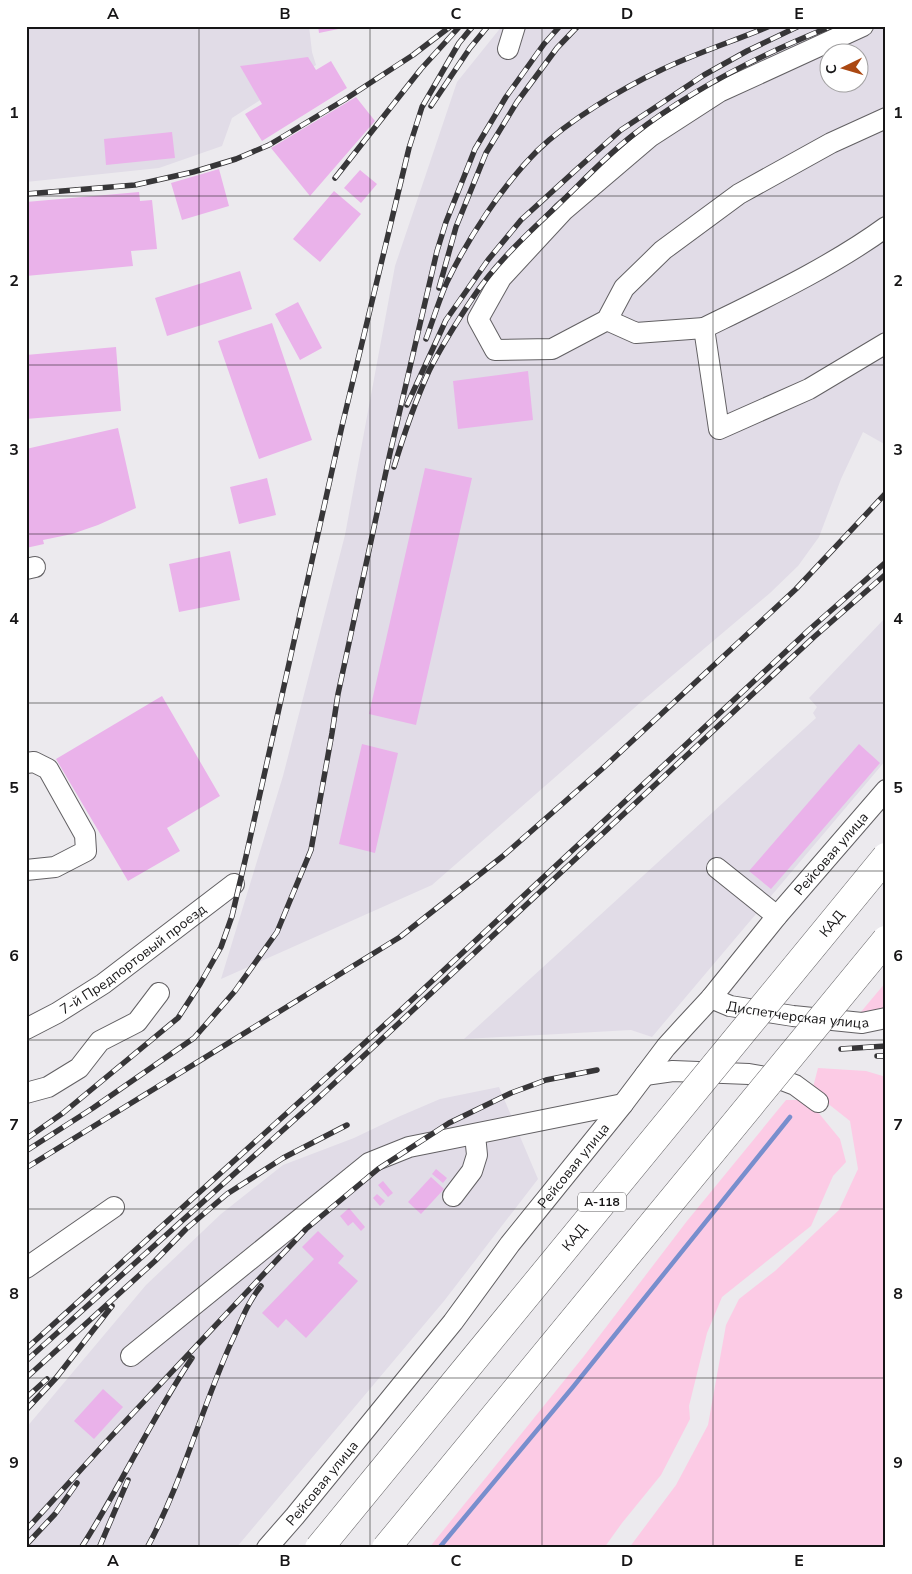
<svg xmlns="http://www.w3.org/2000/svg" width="912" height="1574" viewBox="0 0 912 1574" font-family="'Nunito Sans',sans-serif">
  <rect width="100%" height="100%" fill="#eceaee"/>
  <!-- built -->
  <path fill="#e1dce7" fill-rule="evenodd" d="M 26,26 L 309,26 L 312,52 L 316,65 L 232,118 L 222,146 L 159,168 L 26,182 Z
    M 502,26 L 886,26 L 886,445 L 863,432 L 841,479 L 819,537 L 798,566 L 770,593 L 641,702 L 432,885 L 221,979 L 283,776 L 345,535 L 395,266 L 457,82 ZM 830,52 L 860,52 L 860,82 L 830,82 Z
    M 886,617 L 886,760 L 652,1037 L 631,1030 L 464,1039 L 816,718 L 813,713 L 817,707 L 809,698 Z
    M 499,1087 L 538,1179 L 444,1301 L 236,1548 L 26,1548 L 26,1428 L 146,1285 L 221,1214 L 283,1165 L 354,1138 L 398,1117 L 440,1099 Z"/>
  <!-- green -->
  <path fill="#fccbe5" d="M 886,982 L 886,1009 L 874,1012 L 860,1013 Z
    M 818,1068 L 866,1071 L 886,1077 L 886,1548 L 629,1548 L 676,1485 L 708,1425 L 726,1325 L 739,1299 L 775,1271 L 839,1210 L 858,1169 L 850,1121 L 812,1091 Z
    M 786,1100 L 808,1100 L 840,1139 L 846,1162 L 833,1176 L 811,1226 L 722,1297 L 707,1333 L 689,1406 L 690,1419 L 661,1475 L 622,1523 L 604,1548 L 429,1548 L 584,1356 L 687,1221 Z"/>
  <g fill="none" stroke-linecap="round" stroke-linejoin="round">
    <!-- stream -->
    <path stroke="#788ecd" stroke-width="4.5" d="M 439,1548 L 573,1387 L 790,1117"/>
  </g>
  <!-- building -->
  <path fill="#eab2ea" d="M 318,26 L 348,26 L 348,27 L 319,33 Z
    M 308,57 L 316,70 L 331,61 L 347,88 L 262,141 L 245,114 L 262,104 L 240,66 Z
    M 356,97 L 375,121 L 310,196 L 271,148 Z
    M 172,132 L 175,158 L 106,165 L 104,139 Z
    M 219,169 L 229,206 L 182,220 L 171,183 Z
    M 360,170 L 377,184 L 361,203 L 344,188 Z
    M 334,191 L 361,214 L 320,262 L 293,239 Z
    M 139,192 L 140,201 L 152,200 L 157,249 L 131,251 L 133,266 L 26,276 L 26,202 Z
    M 240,271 L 252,309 L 167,336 L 155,298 Z
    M 298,302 L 322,348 L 300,360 L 275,314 Z
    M 272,323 L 312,440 L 259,459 L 218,341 Z
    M 116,347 L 121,411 L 26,419 L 26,355 Z
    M 528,371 L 533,420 L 458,429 L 453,381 Z
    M 118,428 L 136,508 L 98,525 L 72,534 L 43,540 L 44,544 L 26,548 L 26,476 L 28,475 L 26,466 L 26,449 Z
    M 425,468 L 472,478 L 416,725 L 369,714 Z
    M 267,478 L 276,515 L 239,524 L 230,487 Z
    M 230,551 L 240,600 L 179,612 L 169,564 Z
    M 162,696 L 220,796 L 167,828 L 180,851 L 128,881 L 56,759 Z
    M 362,744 L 398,753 L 375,853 L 339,844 Z
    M 859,744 L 880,763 L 771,889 L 749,871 Z
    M 436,1169 L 447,1178 L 443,1183 L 432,1174 Z
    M 431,1177 L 444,1189 L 421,1214 L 408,1202 Z
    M 383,1181 L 393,1193 L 388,1197 L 378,1185 Z
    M 377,1194 L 385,1201 L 380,1206 L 373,1198 Z
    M 349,1208 L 365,1227 L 361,1231 L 353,1222 L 348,1226 L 340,1216 Z
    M 318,1231 L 344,1256 L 338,1263 L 358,1281 L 306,1338 L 286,1319 L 278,1328 L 262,1313 L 314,1259 L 302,1247 Z
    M 103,1389 L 123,1407 L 94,1439 L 74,1421 Z"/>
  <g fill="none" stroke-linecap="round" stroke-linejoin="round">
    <!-- minor casing -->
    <g stroke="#626063" stroke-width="22">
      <g id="minor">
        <path d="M 863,26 L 719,92 L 651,136 L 563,211 L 501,278 L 478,319 L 495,350 L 552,349 L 607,320 L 624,288 L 663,250 L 739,194 L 831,143 L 886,118"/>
        <path d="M 508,49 L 515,26"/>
        <path d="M 607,320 L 636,333 L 704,328 L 719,429 L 809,389 L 886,343"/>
        <path d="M 704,328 C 765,298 831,267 886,227"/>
        <path d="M 26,569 L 35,567"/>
        <path d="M 26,763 L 34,762 L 48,769 L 85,835 L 86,851 L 55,867 L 26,870"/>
        <path d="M 717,868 L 777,916"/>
        <path id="s1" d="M 711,998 L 730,1006 L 793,1016 L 862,1023 L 886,1018"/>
        <path id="s2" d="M 26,1029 L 57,1013 L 103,984 L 234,884"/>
        <path d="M 645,1075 L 673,1071 L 749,1074 L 782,1080 L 795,1085 L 818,1102"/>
        <path d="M 26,1093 L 48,1087 L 79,1068 L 100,1041 L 137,1022 L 159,993"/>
        <path d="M 453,1196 L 472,1171 L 477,1155 L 475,1135"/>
        <path d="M 26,1268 L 114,1207"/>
        <path d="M 131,1356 L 369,1163 L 409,1147 L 623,1104"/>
        <path id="s3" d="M 267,1548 L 295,1516 L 453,1322 L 510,1244 L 623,1104 L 666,1047 L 686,1025 L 711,998 L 777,916 L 886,790"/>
      </g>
    </g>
    <!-- minor -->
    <use href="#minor" stroke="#fff" stroke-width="20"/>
    <!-- rail casing -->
    <g stroke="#373638" stroke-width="5.5">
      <path id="rail" d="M 431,106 L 470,48 L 488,26
        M 335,178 L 421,69 L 460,26
        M 26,194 L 135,185 L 193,172 L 236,159 L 269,145 L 344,100 L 413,55 L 451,26
        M 439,288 L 456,227 L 486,153 L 517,102 L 557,48 L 578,26
        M 426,339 C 433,320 439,300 447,282 C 468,238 503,185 537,151 C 569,120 621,89 661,70 C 696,53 734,41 770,26
        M 407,405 L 446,320 L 488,260 L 521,220 L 577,169 L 621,130 L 704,75 L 747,51 L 799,26
        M 394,467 C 404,434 415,402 429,371 C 442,345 458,320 474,296 C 496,263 527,234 556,207 C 581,183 606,156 633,135 C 693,88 762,54 832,26
        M 841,1049 L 886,1046
        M 877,1056 L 886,1056
        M 26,1139 L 63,1113 L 178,1018 L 200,984 L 221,947 L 232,916 L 247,852 L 342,426 L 409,148 L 422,107 L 459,43 L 473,26
        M 26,1151 L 93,1108 L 194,1038 L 235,991 L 277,932 L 311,850 L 332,733 L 338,694 L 390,453 L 437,251 L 446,222 L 475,149 L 506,97 L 544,44 L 560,26
        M 26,1168 L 400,937 L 503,856 L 602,769 L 796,589 L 886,493
        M 26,1349 L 401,1010 L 810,629 L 886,562
        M 26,1361 L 312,1104 L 814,637 L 886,574
        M 26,1378 L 155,1261 L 186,1229 L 227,1194 L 283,1158 L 347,1125
        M 26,1398 L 47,1379
        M 26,1410 L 56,1378 L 112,1306
        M 26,1530 L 106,1442 L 306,1229 L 378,1169 L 449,1123 L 511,1093 L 546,1080 L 597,1070
        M 26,1545 L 55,1514 L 77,1483
        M 81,1548 C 121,1486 151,1419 192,1358
        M 99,1548 L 128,1480
        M 147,1548 C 182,1483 201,1410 231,1343 C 240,1324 247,1303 261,1286"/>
    </g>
    <!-- rail -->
    <use href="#rail" stroke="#fff" stroke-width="4" stroke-dasharray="11" stroke-linecap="butt"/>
    <!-- highway-bridge casing -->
    <g stroke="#626063" stroke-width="29" stroke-linecap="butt">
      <g id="highway-bridge">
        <path id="s4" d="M 319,1548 L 886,857"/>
        <path d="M 386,1548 L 886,940"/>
      </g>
    </g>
    <!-- highway-bridge -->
    <use href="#highway-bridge" stroke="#fff" stroke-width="28"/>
  </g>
  <!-- grid -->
  <path fill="none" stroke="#161516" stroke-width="1" stroke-opacity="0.55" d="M 199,26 L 199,1548M 370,26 L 370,1548M 542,26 L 542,1548M 713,26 L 713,1548M 26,196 L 886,196M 26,365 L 886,365M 26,534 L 886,534M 26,703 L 886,703M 26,871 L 886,871M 26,1040 L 886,1040M 26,1209 L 886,1209M 26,1378 L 886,1378"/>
  <g text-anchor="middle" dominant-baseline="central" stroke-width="4.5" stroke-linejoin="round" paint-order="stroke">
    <!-- shield labels -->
    <rect fill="#fff" stroke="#5c5b5c" stroke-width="1" x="578" y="1192.5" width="48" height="19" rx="4"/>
    <g font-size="12" font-weight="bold" fill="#161516">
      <text x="602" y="1202">А-118</text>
    </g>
    <!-- street labels -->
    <g font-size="14" fill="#161516" stroke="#fff">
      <text stroke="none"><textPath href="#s3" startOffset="895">Рейсовая улица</textPath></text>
      <text stroke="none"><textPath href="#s4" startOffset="808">КАД</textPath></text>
      <text stroke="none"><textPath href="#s2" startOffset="128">7-й Предпортовый проезд</textPath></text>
      <text stroke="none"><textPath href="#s1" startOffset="89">Диспетчерская улица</textPath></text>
      <text stroke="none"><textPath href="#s3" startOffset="490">Рейсовая улица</textPath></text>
      <text stroke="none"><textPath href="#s4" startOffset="402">КАД</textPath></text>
      <text stroke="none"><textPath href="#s3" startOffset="85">Рейсовая улица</textPath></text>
    </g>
  </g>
  <!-- border -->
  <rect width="912" height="1574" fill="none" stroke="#ffffff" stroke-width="55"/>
  <!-- north arrow -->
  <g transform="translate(844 68) rotate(265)"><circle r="24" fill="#ffffff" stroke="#a2a1a2"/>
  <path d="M0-4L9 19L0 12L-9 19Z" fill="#ab4812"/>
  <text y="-8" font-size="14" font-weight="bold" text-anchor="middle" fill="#161516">С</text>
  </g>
  <rect x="28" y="28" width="856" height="1518" fill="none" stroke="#161516" stroke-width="2"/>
  <g font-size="16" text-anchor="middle" font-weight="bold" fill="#161516">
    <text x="113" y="19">A</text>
    <text x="285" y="19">B</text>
    <text x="456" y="19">C</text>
    <text x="627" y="19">D</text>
    <text x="799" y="19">E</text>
    <text x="14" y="118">1</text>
    <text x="898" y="118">1</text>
    <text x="14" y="286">2</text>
    <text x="898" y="286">2</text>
    <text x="14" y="455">3</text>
    <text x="898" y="455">3</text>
    <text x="14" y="624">4</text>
    <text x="898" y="624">4</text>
    <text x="14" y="793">5</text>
    <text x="898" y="793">5</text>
    <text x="14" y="961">6</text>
    <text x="898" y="961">6</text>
    <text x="14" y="1130">7</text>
    <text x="898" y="1130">7</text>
    <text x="14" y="1299">8</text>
    <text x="898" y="1299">8</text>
    <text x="14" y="1468">9</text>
    <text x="898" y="1468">9</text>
    <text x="113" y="1566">A</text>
    <text x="285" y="1566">B</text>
    <text x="456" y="1566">C</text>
    <text x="627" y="1566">D</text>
    <text x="799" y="1566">E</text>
  </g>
</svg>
